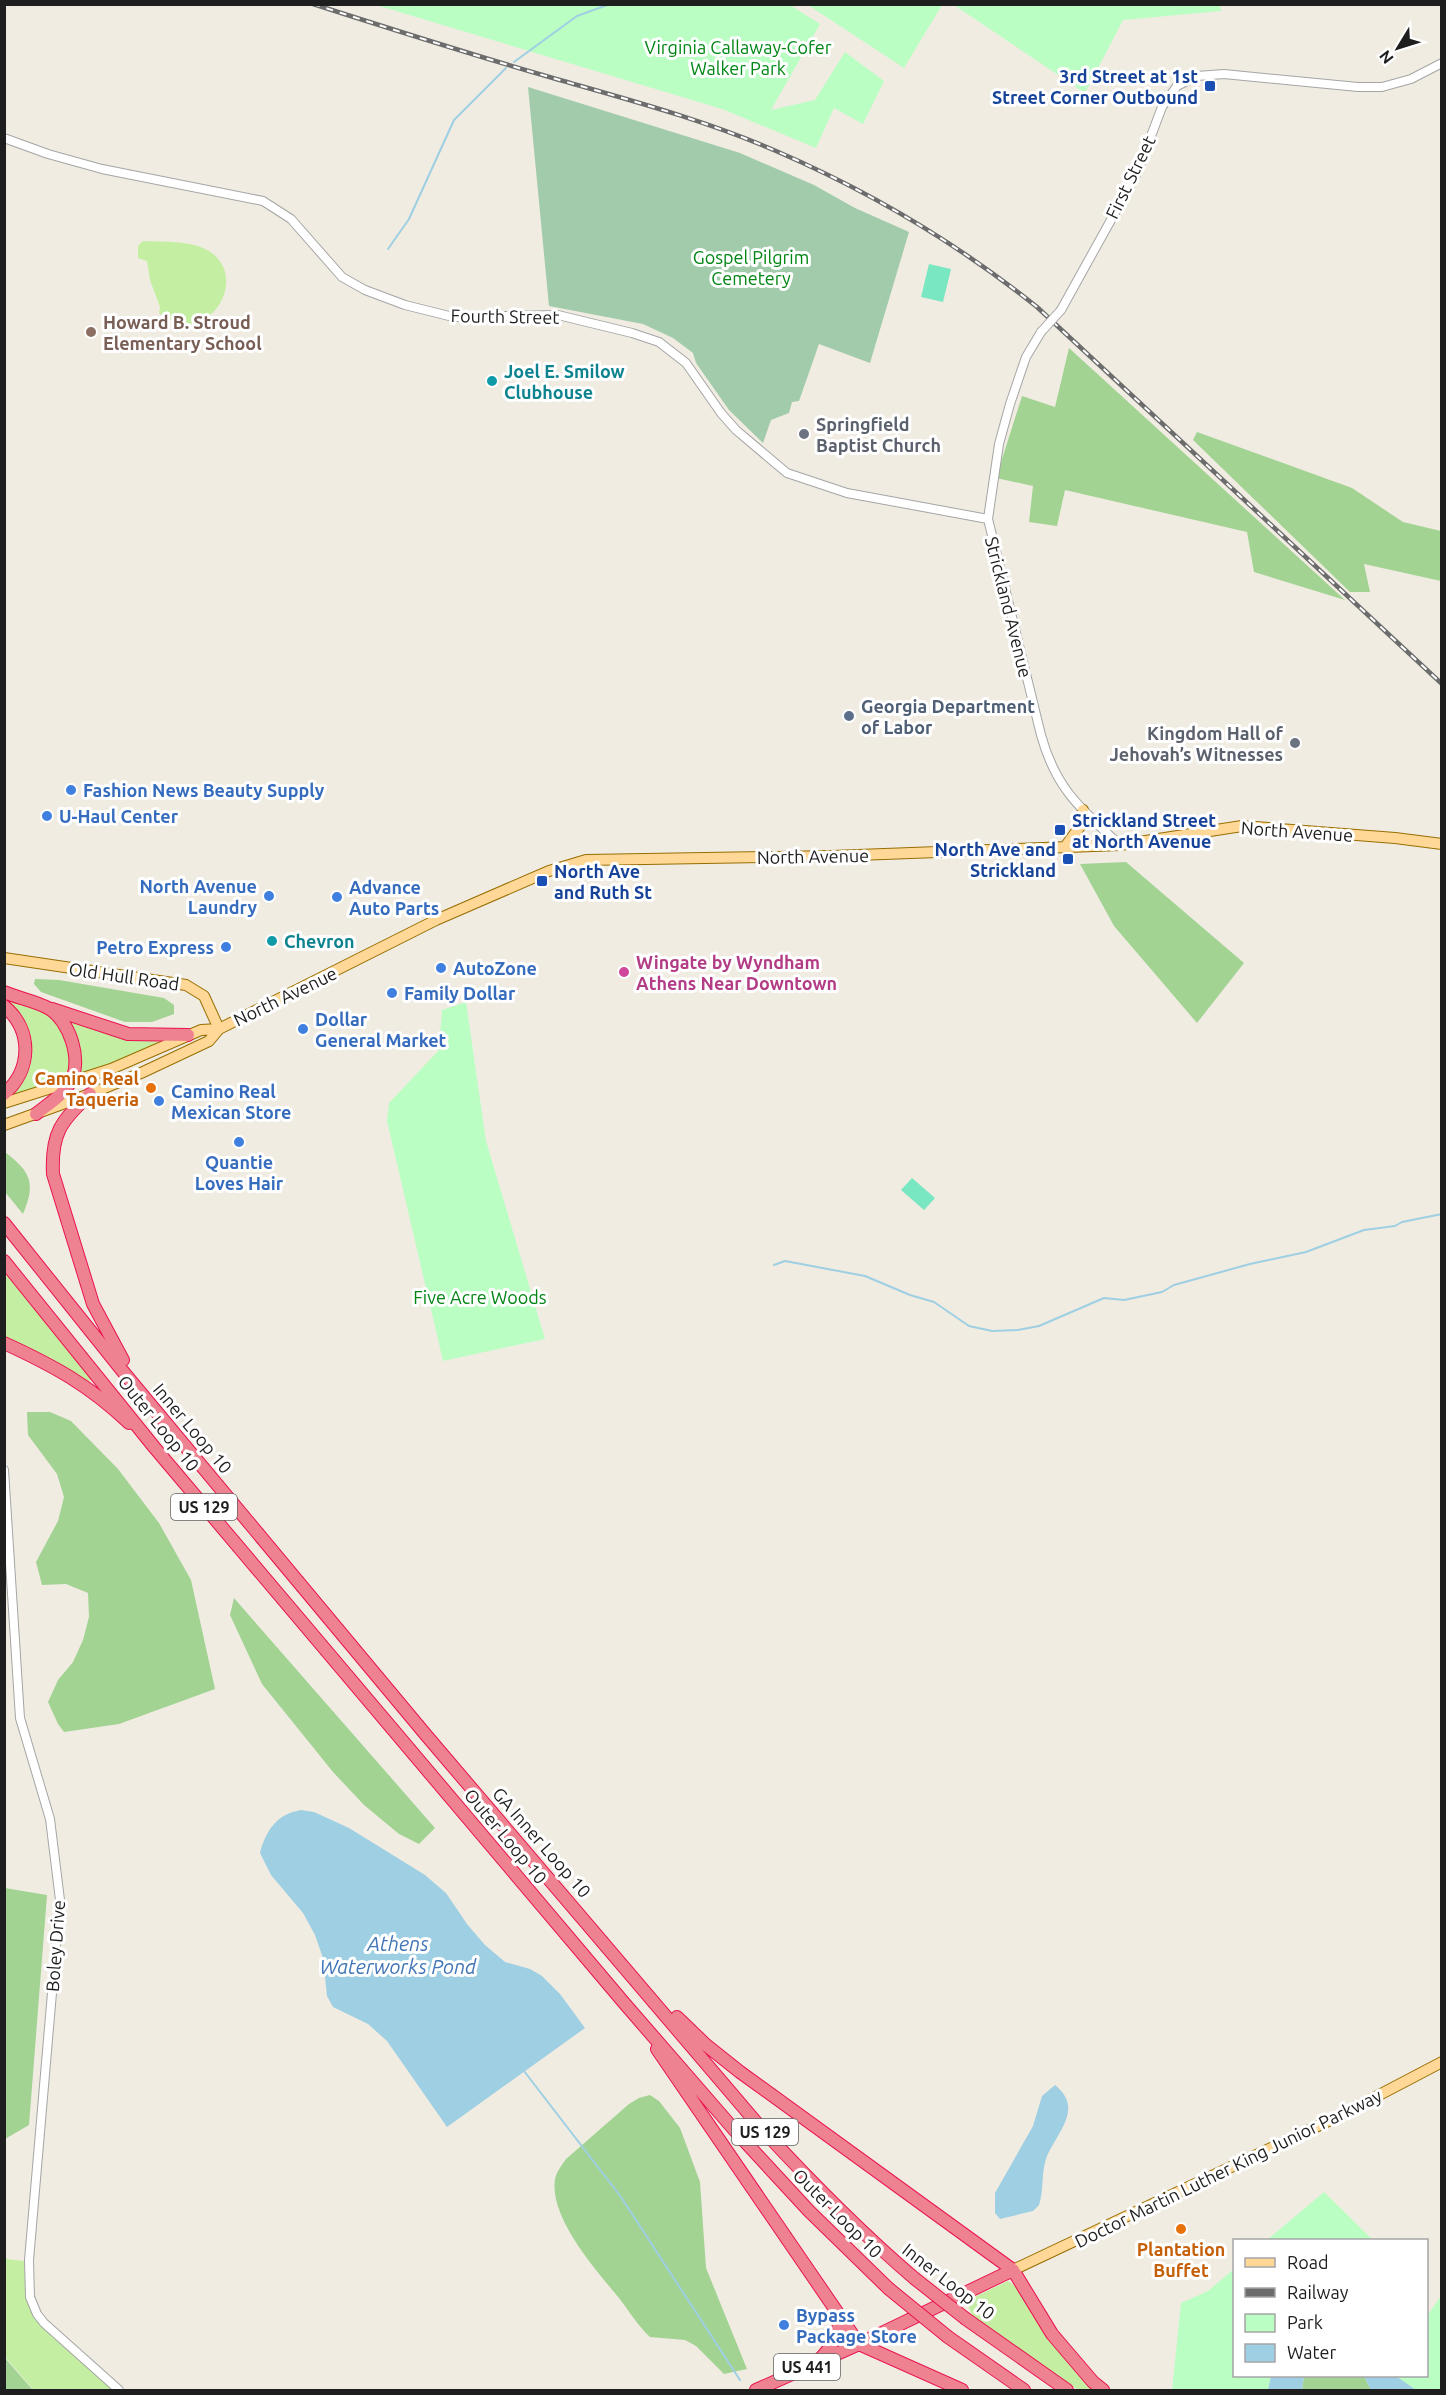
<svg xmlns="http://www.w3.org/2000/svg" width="1446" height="2395" viewBox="0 0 1446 2395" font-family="Ubuntu,sans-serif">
  <rect width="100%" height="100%" fill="#f0ece2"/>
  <!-- grass -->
  <path fill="#c4efa3" d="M 143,241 C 162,242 189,240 207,250 C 253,275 208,352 159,313 L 160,307 L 150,280 L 147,261 L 138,258 L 138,246 Z
    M 4,995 L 41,1009 L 58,1022 L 71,1050 L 67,1079 L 8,1097 C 13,1090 21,1083 25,1075 C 42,1048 26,1018 5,1001 Z
    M 65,1018 L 117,1036 L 158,1042 L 124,1060 L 75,1078 Z
    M 4,1272 L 91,1379 L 88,1383 L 5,1340 Z
    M 4,2255 L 7,2259 L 24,2261 L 26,2298 L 34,2317 L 114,2390 L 31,2390 L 32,2388 L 5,2357 Z
    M 1008,2281 L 1019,2289 L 1096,2390 L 1079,2390 L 1065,2382 L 972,2315 L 966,2301 Z"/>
  <!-- forest -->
  <path fill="#a2d393" d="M 1069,348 L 1345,600 L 1254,572 L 1247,532 L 1065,490 L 1057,526 L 1029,522 L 1033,486 L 996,478 L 1022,396 L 1055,407 Z
    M 1197,432 L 1352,488 L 1403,522 L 1441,531 L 1441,581 L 1364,564 L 1370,592 L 1350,592 L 1193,440 Z
    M 1126,862 L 1244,963 L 1197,1023 L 1114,926 L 1080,864 Z
    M 35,979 L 59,980 L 164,998 L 174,1005 L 174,1014 L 152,1022 L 125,1022 L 41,992 L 34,984 Z
    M 5,1152 C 31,1172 36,1183 23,1214 L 5,1192 Z
    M 27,1412 L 50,1412 L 71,1421 L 118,1469 L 159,1523 L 191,1580 L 215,1689 L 119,1724 L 64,1732 L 58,1724 L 48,1702 L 58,1680 L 73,1662 L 83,1640 L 89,1617 L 88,1593 L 66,1584 L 42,1585 L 36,1562 L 58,1521 L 64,1497 L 57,1474 L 28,1435 Z
    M 234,1598 L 435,1828 L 419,1844 L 399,1834 L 364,1805 L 333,1772 L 262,1684 L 230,1615 Z
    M 5,1888 L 47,1895 L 29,2125 L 5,2139 Z
    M 650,2095 L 659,2101 L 680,2128 L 700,2182 L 706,2268 L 747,2369 L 724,2374 L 696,2346 L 685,2340 L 650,2337 C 638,2326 629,2311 619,2298 C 596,2270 549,2218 555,2179 C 557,2171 562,2165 566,2159 L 629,2104 L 639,2098 Z
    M 4,2357 L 32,2389 L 31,2390 L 5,2390 Z
    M 1304,2376 L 1364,2376 L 1371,2390 L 1302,2390 Z"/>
  <!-- cemetery -->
  <path fill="#a1cbaa" d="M 528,87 L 740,153 L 814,185 L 855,208 L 909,232 L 870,363 L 819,344 L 799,401 L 792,402 L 789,413 L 771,420 L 763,443 L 729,410 L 696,363 L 693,353 L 673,338 L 643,324 L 549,306 Z"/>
  <!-- park -->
  <path fill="#bbfec4" d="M 376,5 L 790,5 L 820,24 L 771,110 L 815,100 L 845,52 L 884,81 L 863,124 L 834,108 L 816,148 L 722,109 Z
    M 808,5 L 942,5 L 904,68 Z
    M 1220,5 L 1221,11 L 1123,20 L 1085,93 L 954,5 Z
    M 466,1002 L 486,1141 L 545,1339 L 443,1361 L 387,1121 L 389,1103 L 439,1050 L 442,1010 Z
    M 1324,2192 L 1373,2240 L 1267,2240 Z
    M 1234,2269 L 1234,2376 L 1271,2376 L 1268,2390 L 1172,2390 L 1181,2303 L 1208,2291 Z
    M 1441,2296 L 1441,2389 L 1416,2390 L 1396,2376 L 1426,2376 L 1427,2316 Z"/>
  <!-- pitch -->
  <path fill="#78e7c2" d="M 929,264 L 951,269 L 943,302 L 921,297 Z
    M 912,1178 L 935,1198 L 924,1210 L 901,1190 Z"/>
  <!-- water -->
  <path fill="#9ecfe2" d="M 301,1810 L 314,1812 L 349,1828 L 425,1875 L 446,1893 L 467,1924 L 485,1945 L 505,1962 L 530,1969 L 542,1976 L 560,1994 L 585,2028 L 447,2127 L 387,2041 L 368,2024 L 333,2007 L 327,1996 L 323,1958 L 315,1935 L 303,1913 L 271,1875 L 260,1853 C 266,1830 277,1814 301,1810 Z
    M 1055,2085 C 1085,2109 1056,2133 1046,2159 C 1041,2174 1044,2190 1039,2205 L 1033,2211 L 1000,2219 L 995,2213 L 995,2193 L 1033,2126 L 1042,2096 Z
    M 1271,2376 L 1304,2376 L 1302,2390 L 1268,2390 Z
    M 1364,2376 L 1396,2376 L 1416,2390 L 1371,2390 Z"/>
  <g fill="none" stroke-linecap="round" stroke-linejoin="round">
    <!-- stream -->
    <path stroke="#9ecfe2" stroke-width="2" d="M 514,62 L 577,16 L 610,4
      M 388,249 L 409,219 L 454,120 L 506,68
      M 774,1265 L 785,1261 L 865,1276 L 910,1295 L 934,1302 L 969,1326 L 992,1331 L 1018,1330 L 1039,1326 L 1104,1298 L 1124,1300 L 1162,1292 L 1174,1285 L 1250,1264 L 1306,1252 L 1364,1230 L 1395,1226 L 1402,1222 L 1442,1214
      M 524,2071 L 621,2197 L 740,2380"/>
    <!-- minor casing -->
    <g stroke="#a5a5a5" stroke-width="10">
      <path id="minor" d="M 4,138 L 48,154 L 102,169 L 263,201 L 291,219 L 342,277 L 365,290 L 405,305 L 453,317 L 558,315 L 632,333 L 659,342 L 686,363 L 721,413 L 736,430 L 787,473 L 847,493 L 988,519
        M 1061,310 L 1137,173 L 1162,107 L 1177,86 L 1197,76 L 1224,74 L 1358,87 L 1382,87 L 1411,79 L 1442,63
        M 1041,332 L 1026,357 L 1010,404 L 999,444 L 988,519 L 1041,735 C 1056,789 1080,808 1120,845
        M 4,1470 L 20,1718 L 50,1819 L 60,1900 L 29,2260 L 30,2297 L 37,2314 L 44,2323 L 119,2390"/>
    </g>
    <!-- major casing -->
    <g stroke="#976e00" stroke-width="12">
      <path id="major" d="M 1065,847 L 1081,825 L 1083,810
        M 4,958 L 186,985 L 204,996 L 219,1029
        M 4,1103 L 111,1069 L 201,1030 L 219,1029
        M 4,1125 L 90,1094 L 141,1073 L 209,1041 L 219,1029 L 436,920 L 549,871 L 586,860 L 831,856 L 1120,845 L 1242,826 L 1395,838 L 1442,844
        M 1013,2270 L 1341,2115 L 1442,2062"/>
    </g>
    <!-- highway casing -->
    <g stroke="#ea1350" stroke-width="14">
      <path id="highway" d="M 4,992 C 18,998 35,1001 48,1008 C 70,1020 83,1061 70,1083 C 62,1096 47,1105 36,1114
        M 4,1006 C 33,1030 32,1070 4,1094
        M 52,1009 L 128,1034 L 188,1035
        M 90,1094 C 61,1121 51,1133 53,1174 L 93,1304 L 123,1360
        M 4,1223 L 125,1374 L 426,1735 L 761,2128 C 810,2181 859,2231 914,2278
        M 4,1261 L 154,1447 L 625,2004 L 737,2133 L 809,2211 L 888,2288
        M 4,1343 C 54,1366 89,1385 129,1423
        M 677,2017 L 706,2045 L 740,2072 L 1013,2270 L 1052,2334 L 1093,2382 L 1103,2390
        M 657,2049 L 859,2344 L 962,2390
        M 966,2319 L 1067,2390
        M 948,2337 L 1024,2390
        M 820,2359 C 832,2347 839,2334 840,2316
        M 756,2390 L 859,2344 L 1013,2270"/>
    </g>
    <!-- minor -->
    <use href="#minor" stroke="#fff" stroke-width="8"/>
    <!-- major -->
    <use href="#major" stroke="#ffd898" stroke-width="10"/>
    <!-- highway -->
    <use href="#highway" stroke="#ef8290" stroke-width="12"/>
    <!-- rail casing -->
    <g stroke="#6c6c6c" stroke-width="4.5">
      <path id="rail" d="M 313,4 C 388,28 463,52 539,74 C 618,97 700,118 776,151 C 869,191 958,244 1037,307 L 1442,684"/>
    </g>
    <!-- rail -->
    <use href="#rail" stroke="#fff" stroke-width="2" stroke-dasharray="7" stroke-linecap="butt"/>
    <!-- minor-bridge casing -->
    <g stroke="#a5a5a5" stroke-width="10" stroke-linecap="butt">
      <path id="minor-bridge" d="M 1041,332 L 1061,310"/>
    </g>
    <!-- highway-bridge casing -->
    <g stroke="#ea1350" stroke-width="14" stroke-linecap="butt">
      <path id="highway-bridge" d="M 914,2278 L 966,2319
        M 888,2288 L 948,2337"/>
    </g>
    <!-- minor-bridge -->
    <use href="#minor-bridge" stroke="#fff" stroke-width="8"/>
    <!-- highway-bridge -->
    <use href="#highway-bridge" stroke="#ef8290" stroke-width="12"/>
  </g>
  <!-- markers -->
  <g fill="#1a4fb4" stroke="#fff" stroke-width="2">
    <rect x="1204" y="80" width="12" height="12" rx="3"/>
    <rect x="1054" y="824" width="12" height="12" rx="3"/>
    <rect x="1062" y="853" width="12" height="12" rx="3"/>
    <rect x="536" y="875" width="12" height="12" rx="3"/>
  </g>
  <circle fill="#8d6e63" stroke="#fff" stroke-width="2" cx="91" cy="332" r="6"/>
  <g fill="#0f9aa8" stroke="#fff" stroke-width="2">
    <circle cx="492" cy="381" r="6"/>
    <circle cx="272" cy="941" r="6"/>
  </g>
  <g fill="#6b7280" stroke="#fff" stroke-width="2">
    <circle cx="804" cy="434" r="6"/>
    <circle cx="1295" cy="743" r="6"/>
  </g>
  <circle fill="#5c6f8a" stroke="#fff" stroke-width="2" cx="849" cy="716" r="6"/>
  <g fill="#3f7fe0" stroke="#fff" stroke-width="2">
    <circle cx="71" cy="790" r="6"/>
    <circle cx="47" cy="816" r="6"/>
    <circle cx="269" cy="896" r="6"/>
    <circle cx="337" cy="897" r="6"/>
    <circle cx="226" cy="947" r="6"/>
    <circle cx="441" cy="968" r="6"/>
    <circle cx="392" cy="993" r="6"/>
    <circle cx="303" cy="1029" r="6"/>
    <circle cx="159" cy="1101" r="6"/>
    <circle cx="239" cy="1142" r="6"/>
    <circle cx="784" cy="2325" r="6"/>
  </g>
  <circle fill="#d1479c" stroke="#fff" stroke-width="2" cx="624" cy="972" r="6"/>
  <g fill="#e8710a" stroke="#fff" stroke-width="2">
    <circle cx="151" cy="1088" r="6"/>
    <circle cx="1181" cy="2229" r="6"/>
  </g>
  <g text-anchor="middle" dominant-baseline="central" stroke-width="6" stroke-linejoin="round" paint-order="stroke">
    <!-- shield labels -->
    <g fill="#fff" stroke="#626262" stroke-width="1.5">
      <rect x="171" y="1494" width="66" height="26" rx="4.5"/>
      <rect x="732" y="2119" width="66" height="26" rx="4.5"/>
      <rect x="774" y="2354" width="66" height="26" rx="4.5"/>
    </g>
    <g font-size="16" font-weight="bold" fill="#1e1e1e">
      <text x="204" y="1507">US 129</text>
      <text x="765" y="2132">US 129</text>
      <text x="807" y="2367">US 441</text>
    </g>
    <!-- park labels -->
    <g font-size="18" fill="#018614" stroke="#fff">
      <text x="738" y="47">Virginia Callaway-Cofer<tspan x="738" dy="21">Walker Park</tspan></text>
      <text x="751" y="257">Gospel Pilgrim<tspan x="751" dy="21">Cemetery</tspan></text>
      <text x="480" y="1297">Five Acre Woods</text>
    </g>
    <!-- transit labels -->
    <g font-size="18" font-weight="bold" fill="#164399" stroke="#fff" text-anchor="end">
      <text x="1198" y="76">3rd Street at 1st<tspan x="1198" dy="21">Street Corner Outbound</tspan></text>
      <text x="1072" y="820" text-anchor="start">Strickland Street<tspan x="1072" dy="21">at North Avenue</tspan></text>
      <text x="1056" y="849">North Ave and<tspan x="1056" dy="21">Strickland</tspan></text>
      <text x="554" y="871" text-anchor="start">North Ave<tspan x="554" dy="21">and Ruth St</tspan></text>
    </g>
    <!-- street labels -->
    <g font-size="18" fill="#1e1e1e" stroke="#fff">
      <text transform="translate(1130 177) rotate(-64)">First Street</text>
      <text transform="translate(505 316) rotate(1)">Fourth Street</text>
      <text transform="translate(1009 607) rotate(76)">Strickland Avenue</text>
      <text transform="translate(1297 831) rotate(4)">North Avenue</text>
      <text transform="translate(813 856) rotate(-1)">North Avenue</text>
      <text transform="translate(124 976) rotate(8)">Old Hull Road</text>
      <text transform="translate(285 996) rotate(-26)">North Avenue</text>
      <text transform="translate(159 1423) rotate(51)">Outer Loop 10</text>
      <text transform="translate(193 1428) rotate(50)">Inner Loop 10</text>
      <text transform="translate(506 1836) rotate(50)">Outer Loop 10</text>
      <text transform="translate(542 1842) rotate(49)">GA Inner Loop 10</text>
      <text transform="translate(55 1946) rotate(-86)">Boley Drive</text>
      <text transform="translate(1228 2168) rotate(-26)">Doctor Martin Luther King Junior Parkway</text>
      <text transform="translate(838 2213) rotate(45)">Outer Loop 10</text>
      <text transform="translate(949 2281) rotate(38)">Inner Loop 10</text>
    </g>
    <!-- education labels -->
    <g font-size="18" font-weight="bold" fill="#785e54" stroke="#fff" text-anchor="start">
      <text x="103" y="322">Howard B. Stroud<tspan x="103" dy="21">Elementary School</tspan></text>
    </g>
    <!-- culture labels -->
    <g font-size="18" font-weight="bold" fill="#0d838f" stroke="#fff" text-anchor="start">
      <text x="504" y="371">Joel E. Smilow<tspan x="504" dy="21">Clubhouse</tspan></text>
      <text x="284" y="941">Chevron</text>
    </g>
    <!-- worship labels -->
    <g font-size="18" font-weight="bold" fill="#5b616d" stroke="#fff" text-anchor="start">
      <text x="816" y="424">Springfield<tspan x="816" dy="21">Baptist Church</tspan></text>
      <text x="1283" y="733" text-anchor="end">Kingdom Hall of<tspan x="1283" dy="21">Jehovah’s Witnesses</tspan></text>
    </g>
    <!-- service labels -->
    <g font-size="18" font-weight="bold" fill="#4e5e75" stroke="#fff" text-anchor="start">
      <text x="861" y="706">Georgia Department<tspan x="861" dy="21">of Labor</tspan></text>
    </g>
    <!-- shop labels -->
    <g font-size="18" font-weight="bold" fill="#366cbe" stroke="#fff" text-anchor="start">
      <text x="83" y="790">Fashion News Beauty Supply</text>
      <text x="59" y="816">U-Haul Center</text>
      <text x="257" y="886" text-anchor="end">North Avenue<tspan x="257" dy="21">Laundry</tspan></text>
      <text x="349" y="887">Advance<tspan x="349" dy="21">Auto Parts</tspan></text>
      <text x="214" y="947" text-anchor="end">Petro Express</text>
      <text x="453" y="968">AutoZone</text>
      <text x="404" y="993">Family Dollar</text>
      <text x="315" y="1019">Dollar<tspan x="315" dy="21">General Market</tspan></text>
      <text x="171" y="1091">Camino Real<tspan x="171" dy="21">Mexican Store</tspan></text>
      <text x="239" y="1162" text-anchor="middle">Quantie<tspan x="239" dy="21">Loves Hair</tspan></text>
      <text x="796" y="2315">Bypass<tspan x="796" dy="21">Package Store</tspan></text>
    </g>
    <!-- hotel labels -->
    <g font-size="18" font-weight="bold" fill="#b23c85" stroke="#fff" text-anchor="start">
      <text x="636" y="962">Wingate by Wyndham<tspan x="636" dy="21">Athens Near Downtown</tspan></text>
    </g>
    <!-- food labels -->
    <g font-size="18" font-weight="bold" fill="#c56008" stroke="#fff" text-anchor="end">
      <text x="139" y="1078">Camino Real<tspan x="139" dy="21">Taqueria</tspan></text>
      <text x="1181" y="2249" text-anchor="middle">Plantation<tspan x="1181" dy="21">Buffet</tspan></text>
    </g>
    <!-- water labels -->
    <g font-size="20" font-style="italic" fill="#4175b6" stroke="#fff">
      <text x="398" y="1943">Athens<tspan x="398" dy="23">Waterworks Pond</tspan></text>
    </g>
  </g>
  <!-- border -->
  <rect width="1446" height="2395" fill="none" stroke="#1e1e1e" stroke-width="12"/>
  <!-- legend -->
  <rect x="1233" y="2239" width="195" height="138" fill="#ffffff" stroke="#a5a5a5" stroke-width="1.5"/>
  <rect x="1245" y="2258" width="30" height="9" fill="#ffd898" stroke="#a5a5a5" stroke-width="1.5"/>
  <text x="1287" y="2269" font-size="18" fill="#1e1e1e">Road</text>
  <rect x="1245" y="2288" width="30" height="9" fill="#6c6c6c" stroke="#a5a5a5" stroke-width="1.5"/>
  <text x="1287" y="2299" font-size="18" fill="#1e1e1e">Railway</text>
  <rect x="1245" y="2314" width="30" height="18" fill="#bbfec4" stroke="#a5a5a5" stroke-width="1.5"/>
  <text x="1287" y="2329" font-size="18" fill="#1e1e1e">Park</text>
  <rect x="1245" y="2344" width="30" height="18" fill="#9ecfe2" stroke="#a5a5a5" stroke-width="1.5"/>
  <text x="1287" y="2359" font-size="18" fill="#1e1e1e">Water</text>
  <!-- north arrow -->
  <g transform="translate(1398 48) rotate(232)" stroke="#ffffff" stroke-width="4.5" paint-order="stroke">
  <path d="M0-4.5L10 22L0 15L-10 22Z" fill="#1e1e1e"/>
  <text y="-9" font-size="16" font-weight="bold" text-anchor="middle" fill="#1e1e1e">N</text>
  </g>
</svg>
